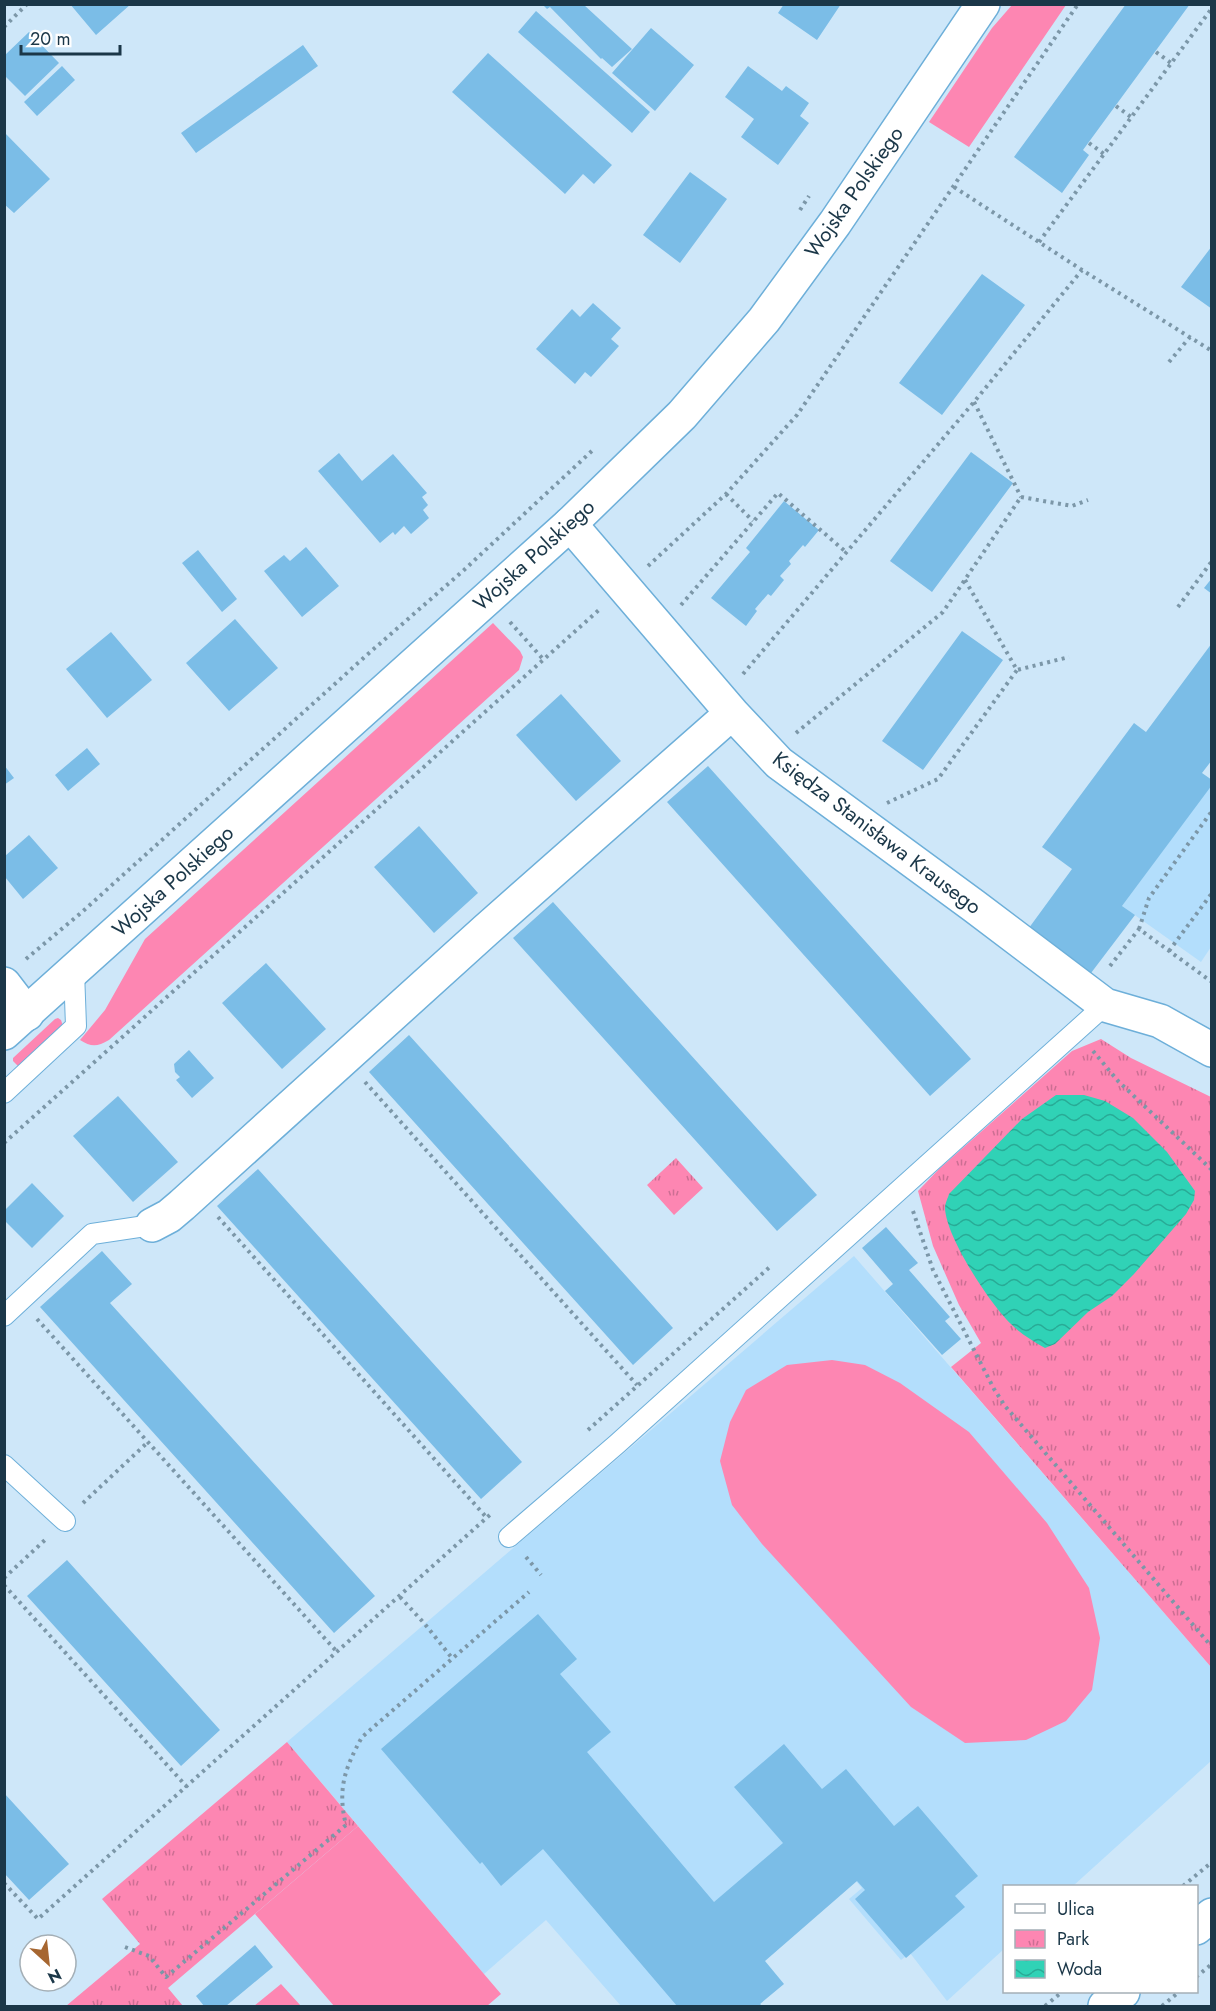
<svg xmlns="http://www.w3.org/2000/svg" width="1216" height="2011" viewBox="0 0 1216 2011" font-family="Jost,sans-serif">
  <defs>
    <pattern id="park-tufts" width="24" height="20" patternUnits="userSpaceOnUse" patternTransform="scale(1.5)"><rect width="24" height="20" fill="#fd86b2"/><path d="M3 7l-1-3M5 7V3M7 7l1-3M15 17l-1-3M17 17v-4M19 17l1-3" fill="none" stroke="#cc6e93"/></pattern>
    <pattern id="water-waves" width="16" height="10" patternUnits="userSpaceOnUse" patternTransform="scale(1.5)"><rect width="16" height="10" fill="#30d2b6"/><path d="M0 5q4-4 8 0t8 0" fill="none" stroke="#28ab96"/></pattern>
  </defs>
  <rect width="100%" height="100%" fill="#cee7f9"/>
  <!-- built -->
  <path fill="#b3defc" d="M 1211,785 L 1211,947 L 1201,962 L 1122,906 Z
    M 854,1256 L 1211,1667 L 1211,1761 L 1073,1886 L 1004,1886 L 1004,1949 L 947,2001 L 910,1953 L 901,1960 L 849,1899 L 862,1888 L 855,1880 L 763,1959 L 760,2004 L 762,2006 L 621,2006 L 546,1920 L 484,1974 L 287,1742 Z"/>
  <!-- grass -->
  <path fill="#fd86b2" d="M 1012,5 L 1066,5 L 969,147 L 929,122 L 992,28 Z
    M 493,623 L 520,651 L 523,657 L 519,670 L 109,1040 C 97,1047 91,1047 80,1040 L 105,1010 L 145,939 Z
    M 58,1018 L 61,1020 L 63,1026 L 20,1066 L 18,1066 L 13,1061 L 13,1058 L 55,1019 Z
    M 832,1360 L 865,1365 L 900,1383 L 969,1432 L 1047,1523 L 1089,1588 L 1100,1638 L 1092,1690 L 1066,1721 L 1026,1740 L 965,1743 L 911,1707 L 762,1544 L 732,1505 L 720,1461 L 730,1422 L 746,1390 L 787,1365 Z
    M 358,1826 L 501,1994 L 487,2006 L 334,2006 L 255,1914 Z
    M 281,1984 L 301,2006 L 254,2006 Z"/>
  <!-- park -->
  <path fill="url(#park-tufts)" d="M 1101,1039 L 1131,1058 L 1211,1097 L 1211,1667 L 951,1367 L 981,1343 L 959,1305 L 933,1246 L 918,1191 L 939,1169 L 1072,1051 Z
    M 676,1158 L 703,1188 L 674,1215 L 647,1185 Z
    M 287,1742 L 358,1826 L 168,1988 L 183,2006 L 66,2006 L 140,1944 L 102,1899 Z"/>
  <!-- water -->
  <path fill="url(#water-waves)" d="M 1056,1095 L 1084,1095 L 1105,1101 L 1133,1118 L 1167,1152 L 1195,1191 L 1194,1200 L 1186,1214 L 1134,1274 L 1112,1296 L 1088,1312 L 1055,1344 L 1045,1348 C 1033,1341 1021,1334 1011,1324 C 990,1304 946,1237 945,1208 C 945,1203 948,1198 949,1194 L 1022,1119 Z"/>
  <!-- building -->
  <path fill="#7bbde7" d="M 70,4 L 131,4 L 96,35 Z
    M 784,4 L 841,4 L 817,40 L 778,13 Z
    M 1126,4 L 1190,4 L 1083,150 L 1089,155 L 1062,193 L 1014,157 Z
    M 543,5 L 584,5 L 632,49 L 612,67 L 602,58 L 601,59 L 550,7 L 547,9 Z
    M 536,11 L 650,112 L 632,133 L 518,32 Z
    M 651,28 L 694,65 L 655,111 L 612,73 Z
    M 29,32 L 59,63 L 25,96 L 4,75 L 4,56 Z
    M 303,45 L 318,66 L 196,153 L 181,133 Z
    M 488,53 L 612,165 L 594,184 L 583,174 L 565,194 L 452,92 Z
    M 62,66 L 75,80 L 37,116 L 24,102 Z
    M 748,66 L 782,91 L 786,86 L 809,103 L 800,116 L 809,123 L 778,165 L 741,137 L 754,119 L 725,97 Z
    M 4,132 L 50,179 L 14,213 L 4,204 Z
    M 690,172 L 727,199 L 680,263 L 643,235 Z
    M 1212,246 L 1212,309 L 1181,287 Z
    M 982,274 L 1025,305 L 942,415 L 899,383 Z
    M 593,303 L 621,328 L 611,339 L 619,346 L 591,377 L 585,372 L 575,384 L 536,349 L 572,309 L 580,317 Z
    M 971,452 L 1013,483 L 932,592 L 890,561 Z
    M 339,453 L 362,481 L 393,454 L 427,493 L 422,497 L 428,505 L 423,510 L 429,518 L 411,534 L 404,526 L 395,535 L 393,532 L 380,543 L 318,471 Z
    M 784,501 L 819,530 L 805,547 L 803,545 L 789,561 L 791,564 L 780,576 L 784,580 L 771,596 L 768,594 L 755,609 L 757,611 L 746,626 L 711,598 L 750,552 L 746,548 Z
    M 306,547 L 339,586 L 302,617 L 264,571 L 284,555 L 290,561 Z
    M 198,550 L 237,599 L 222,612 L 182,563 Z
    M 1212,578 L 1212,594 L 1204,588 Z
    M 235,619 L 278,668 L 229,711 L 186,663 Z
    M 962,631 L 1003,660 L 923,770 L 882,741 Z
    M 111,632 L 152,680 L 107,718 L 66,669 Z
    M 1212,643 L 1212,760 L 1202,773 L 1212,780 L 1212,785 L 1122,906 L 1135,915 L 1088,977 L 1026,932 L 1072,869 L 1042,847 L 1134,723 L 1146,732 Z
    M 561,694 L 621,761 L 576,801 L 516,735 Z
    M 87,748 L 100,764 L 68,791 L 55,775 Z
    M 4,765 L 14,778 L 4,785 Z
    M 708,766 L 971,1059 L 930,1096 L 667,802 Z
    M 419,826 L 478,893 L 434,933 L 374,867 Z
    M 29,835 L 58,868 L 23,899 L 5,877 L 5,856 Z
    M 553,902 L 817,1195 L 777,1231 L 513,938 Z
    M 266,963 L 326,1029 L 282,1069 L 222,1003 Z
    M 409,1035 L 673,1328 L 633,1365 L 369,1072 Z
    M 189,1050 L 214,1078 L 192,1098 L 176,1080 L 180,1077 L 175,1072 L 174,1064 Z
    M 118,1096 L 178,1162 L 133,1202 L 73,1136 Z
    M 258,1169 L 522,1462 L 481,1499 L 217,1206 Z
    M 32,1183 L 64,1216 L 32,1248 L 4,1220 L 4,1211 Z
    M 886,1227 L 918,1263 L 909,1270 L 950,1317 L 945,1321 L 961,1339 L 942,1355 L 885,1291 L 893,1284 L 862,1248 Z
    M 102,1251 L 132,1284 L 110,1303 L 375,1596 L 334,1633 L 40,1307 Z
    M 67,1560 L 220,1730 L 181,1766 L 27,1596 Z
    M 538,1614 L 577,1659 L 560,1674 L 611,1732 L 587,1752 L 714,1902 L 783,1843 L 734,1787 L 784,1744 L 822,1789 L 846,1769 L 894,1826 L 918,1806 L 978,1876 L 955,1896 L 965,1907 L 906,1958 L 855,1899 L 865,1890 L 857,1881 L 765,1961 L 784,1984 L 760,2004 L 762,2006 L 677,2006 L 543,1849 L 501,1886 L 482,1862 L 480,1864 L 381,1749 Z
    M 4,1793 L 69,1864 L 29,1900 L 4,1873 Z
    M 255,1945 L 273,1967 L 226,2006 L 204,2006 L 196,1996 Z"/>
  <g fill="none" stroke-linecap="round" stroke-linejoin="round">
    <!-- lane casing -->
    <g stroke="#6dafd9" stroke-width="22">
      <path id="lane" d="M 4,1093 L 76,1026 L 74,971
        M 4,1316 L 92,1234 L 152,1225
        M 4,1465 L 65,1521
        M 509,1537 L 617,1444 L 1105,1005"/>
    </g>
    <!-- street casing -->
    <g stroke="#6dafd9" stroke-width="36">
      <path id="street" d="M 570,524 L 732,713 L 779,763 L 974,906 L 1105,1005 L 1160,1021 L 1212,1050
        M 4,984 L 27,1014
        M 152,1225 L 169,1216 L 182,1205 L 486,930 L 732,713
        M 1196,1928 L 1212,1915
        M 1105,2006 L 1123,1992"/>
    </g>
    <!-- secondary casing -->
    <g stroke="#6dafd9" stroke-width="36">
      <path id="secondary" d="M 4,1033 L 570,524 L 682,415 L 764,320 L 835,223 L 983,4"/>
    </g>
    <!-- path -->
    <path stroke="#7c97a8" stroke-width="4" stroke-dasharray="3 4.5" stroke-linecap="butt" d="M 4,27 L 27,4
      M 1156,52 L 1171,63
      M 1116,106 L 1131,117
      M 1089,143 L 1104,154
      M 954,187 L 1082,270 L 1212,351
      M 800,210 L 809,196
      M 1039,242 L 1212,8
      M 1169,362 L 1190,337
      M 974,402 L 1021,497
      M 726,494 L 753,521
      M 1021,497 L 1072,506 L 1088,500
      M 648,566 L 726,494 L 797,415 L 1078,4
      M 965,580 L 1017,670 L 1069,657
      M 681,605 L 778,493 L 847,553
      M 1178,607 L 1212,561
      M 510,622 L 543,659
      M 743,674 L 974,402 L 1082,270
      M 796,733 L 943,612 L 1021,497
      M 887,803 L 938,779 L 1017,670
      M 1139,929 L 1149,898 L 1212,811
      M 1169,951 L 1212,893
      M 26,959 L 82,912 L 368,654 L 464,570 L 594,449
      M 1110,966 L 1139,929 L 1212,982
      M 1093,1051 L 1118,1081 L 1212,1170
      M 365,1082 L 637,1385
      M 4,1143 L 600,609
      M 913,1211 L 933,1270 L 994,1389 L 1005,1406 L 1212,1647
      M 218,1217 L 487,1518
      M 37,1319 L 338,1653
      M 588,1430 L 772,1265
      M 83,1503 L 148,1442
      M 526,1557 L 541,1575
      M 4,1578 L 45,1540
      M 4,1585 L 187,1787
      M 400,1597 L 424,1623 L 452,1658
      M 4,1883 L 38,1919 L 491,1514
      M 1183,1886 L 1212,1862
      M 125,1947 L 149,1956 L 166,1977 L 346,1825 C 337,1789 345,1768 362,1737 L 529,1592
      M 1196,1977 L 1212,1964
      M 1045,2006 L 1062,1992
      M 1162,2006 L 1179,1992"/>
    <!-- lane -->
    <use href="#lane" stroke="#fff" stroke-width="20"/>
    <!-- street -->
    <use href="#street" stroke="#fff" stroke-width="33"/>
    <!-- secondary -->
    <use href="#secondary" stroke="#fff" stroke-width="33"/>
  </g>
  <g text-anchor="middle" dominant-baseline="central" stroke-width="4.5" stroke-linejoin="round" paint-order="stroke">
    <!-- street labels -->
    <g font-size="21" fill="#1b3748" stroke="#fff">
      <text transform="translate(854 192) rotate(-55)">Wojska Polskiego</text>
      <text transform="translate(534 555) rotate(-42)">Wojska Polskiego</text>
      <text transform="translate(877 833) rotate(37)">Księdza Stanisława Krausego</text>
      <text transform="translate(173 881) rotate(-42)">Wojska Polskiego</text>
    </g>
  </g>
  <!-- border -->
  <rect width="1216" height="2011" fill="none" stroke="#1b3748" stroke-width="12"/>
  <!-- legend -->
  <rect x="1003" y="1885" width="195" height="108" fill="#ffffff" stroke="#a4afb6" stroke-width="1.5"/>
  <rect x="1015" y="1904" width="30" height="9" fill="#ffffff" stroke="#a4afb6" stroke-width="1.5"/>
  <text x="1057" y="1915" font-size="18" fill="#1b3748">Ulica</text>
  <rect x="1015" y="1930" width="30" height="18" fill="url(#park-tufts)" stroke="#a4afb6" stroke-width="1.5"/>
  <text x="1057" y="1945" font-size="18" fill="#1b3748">Park</text>
  <rect x="1015" y="1960" width="30" height="18" fill="url(#water-waves)" stroke="#a4afb6" stroke-width="1.5"/>
  <text x="1057" y="1975" font-size="18" fill="#1b3748">Woda</text>
  <!-- north arrow -->
  <g transform="translate(48 1963) rotate(153)"><circle r="28" fill="#ffffff" stroke="#a4afb6" stroke-width="1.5"/>
  <path d="M0-4.5L10 22L0 15L-10 22Z" fill="#a66630"/>
  <text y="-9" font-size="16" font-weight="bold" text-anchor="middle" fill="#1b3748">N</text>
  </g>
  <!-- scale -->
  <path d="M21 45v9h99v-9" fill="none" stroke="#1b3748" stroke-width="3"/>
  <text x="30" y="45" font-size="18" fill="#1b3748" stroke="#ffffff" stroke-width="4.5" paint-order="stroke">20 m</text>
</svg>
